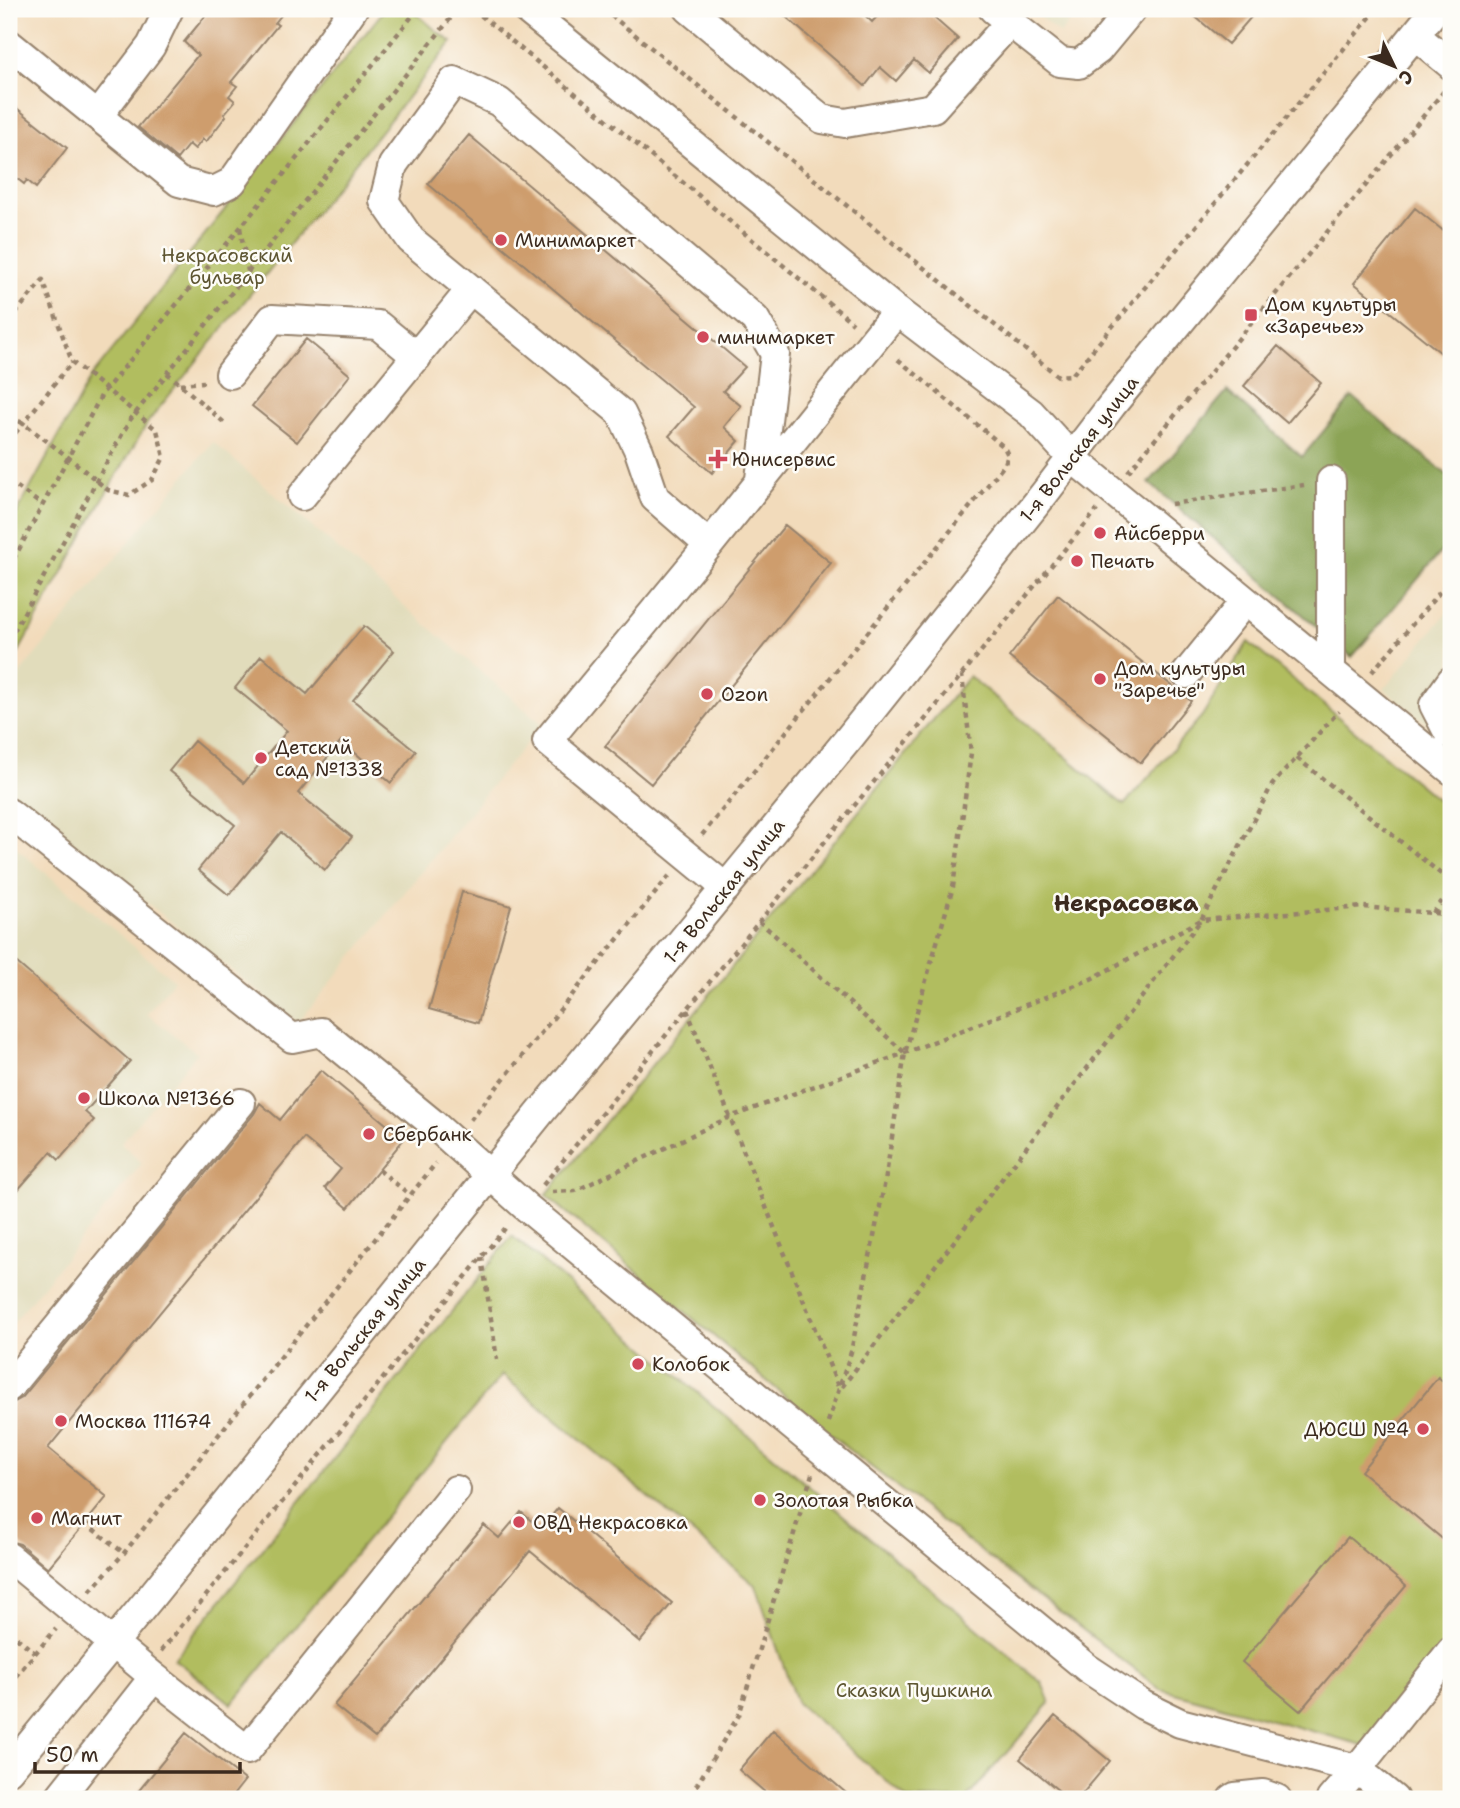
<svg xmlns="http://www.w3.org/2000/svg" width="1460" height="1808" viewBox="0 0 1460 1808" font-family="'Shantell Sans',sans-serif">
  <rect width="100%" height="100%" fill="#fdfcf7"/>
  <filter id="ink" filterUnits="userSpaceOnUse"><feTurbulence type="fractalNoise" baseFrequency=".0143" numOctaves="2"/><feDisplacementMap in="SourceGraphic" scale="14" xChannelSelector="R" yChannelSelector="G"/><feConvolveMatrix kernelMatrix="1 2 1 2 8 2 1 2 1" color-interpolation-filters="sRGB"/></filter>
  <filter id="wash" filterUnits="userSpaceOnUse"><feTurbulence type="fractalNoise" baseFrequency=".00686" numOctaves="4" result="noise"/><feDisplacementMap in="SourceGraphic" scale="28" xChannelSelector="R" yChannelSelector="G"/><feGaussianBlur stdDeviation="1.57" result="paint"/><feColorMatrix in="noise" values="0 0 0 0 0 0 0 0 0 0 0 0 0 0 0 0 0 1.4 0 .05"/><feComposite in="paint" operator="in"/></filter>
  <g filter="url(#wash)">
    <rect width="100%" height="100%" fill="#f2dbbb"/>
    <!-- built -->
    <path fill="#e1dcbb" d="M 1030,9 L 1080,9 L 1060,34 Z
      M 213,442 L 542,724 L 298,1023 L 9,793 L 9,686 Z
      M 1451,608 L 1451,743 L 1384,689 Z
      M 9,842 L 174,980 L 147,1014 L 197,1053 L 121,1143 L 142,1163 L 9,1328 Z"/>
    <!-- green -->
    <path fill="#b1bd5f" stroke="#76743e" stroke-width="2" d="M 385,9 L 411,9 L 439,33 L 452,42 L 148,422 L 108,490 L 12,664 L 9,660 L 9,527 L 91,377 Z
      M 1248,642 L 1451,811 L 1451,1639 L 1366,1746 L 1160,1689 L 848,1449 L 546,1195 L 969,676 L 1124,805 L 1202,716 Z
      M 512,1236 L 1042,1683 L 1050,1703 L 966,1799 L 907,1799 L 796,1702 L 756,1586 L 502,1375 L 232,1704 L 174,1659 Z"/>
    <!-- forest -->
    <path fill="#8ca456" stroke="#64673a" stroke-width="2" d="M 1227,391 L 1302,457 L 1352,397 L 1451,478 L 1451,540 L 1352,657 L 1149,483 Z"/>
    <g id="blocks">
      <!-- building -->
      <path fill="#ce9d6d" d="M 211,9 L 286,9 L 275,23 L 278,25 L 231,82 L 237,86 L 229,96 L 235,101 L 224,114 L 226,116 L 206,142 L 203,139 L 195,149 L 189,144 L 177,159 L 138,127 L 198,55 L 184,42 Z
        M 777,9 L 858,9 L 872,22 L 884,9 L 924,9 L 958,39 L 929,73 L 914,60 L 896,81 L 880,67 L 865,86 Z
        M 1186,9 L 1258,9 L 1228,44 Z
        M 9,102 L 67,148 L 36,188 L 27,180 L 24,184 L 9,172 Z
        M 469,135 L 745,367 L 723,391 L 741,406 L 724,427 L 739,441 L 712,473 L 669,436 L 694,407 L 428,184 Z
        M 1415,208 L 1451,237 L 1451,361 L 1354,283 Z
        M 306,339 L 350,375 L 297,442 L 252,406 Z
        M 1278,346 L 1321,383 L 1287,423 L 1244,386 Z
        M 785,525 L 831,563 L 651,784 L 605,746 Z
        M 1058,595 L 1191,701 L 1141,763 L 1009,657 Z
        M 364,626 L 394,651 L 353,700 L 416,751 L 391,783 L 341,741 L 298,793 L 352,837 L 325,870 L 281,832 L 229,895 L 198,870 L 235,825 L 169,771 L 194,741 L 244,783 L 287,731 L 235,688 L 261,656 L 307,694 Z
        M 462,892 L 511,906 L 478,1023 L 429,1009 Z
        M 9,956 L 130,1061 L 85,1112 L 94,1120 L 59,1160 L 51,1152 L 9,1200 Z
        M 321,1070 L 404,1139 L 348,1208 L 325,1188 L 341,1169 L 304,1138 L 48,1448 L 107,1497 L 48,1568 L 20,1544 L 9,1541 L 9,1407 L 13,1403 L 22,1398 L 254,1114 L 260,1103 L 280,1120 Z
        M 1438,1377 L 1451,1388 L 1451,1546 L 1361,1471 Z
        M 558,1508 L 672,1603 L 640,1642 L 530,1551 L 375,1738 L 334,1705 L 484,1525 L 499,1538 L 521,1512 L 541,1529 Z
        M 1348,1537 L 1406,1586 L 1300,1711 L 1242,1662 Z
        M 1055,1716 L 1110,1761 L 1078,1799 L 1069,1799 L 1020,1759 Z
        M 773,1730 L 853,1799 L 773,1799 L 739,1770 Z
        M 186,1733 L 245,1780 L 230,1799 L 132,1799 Z"/>
    </g>
  </g>
  <g filter="url(#ink)">
    <use href="#blocks" fill-opacity="0" stroke="#96826c" stroke-width="2"/>
    <g fill="none" stroke-linecap="round" stroke-linejoin="round">
      <!-- minor casing -->
      <g stroke="#96826c" stroke-width="32">
        <path id="minor" d="M 526,9 L 897,311 L 1031,413 L 1071,457 L 1451,770
          M 689,9 L 822,119 L 845,123 L 933,108 L 1010,22
          M 993,9 L 1060,62 L 1079,64 L 1098,50 L 1132,9
          M 1415,35 L 1451,65
          M 9,44 L 179,182 L 214,191 L 232,182 L 353,9
          M 98,116 L 151,46 L 169,9
          M 230,374 L 272,319 L 378,325 L 417,357
          M 302,496 L 471,289
          M 709,545 L 655,498 L 639,451 L 621,413 L 411,240 L 384,201 L 393,165 L 454,81 L 499,102 L 755,319 L 775,354 L 760,479
          M 1331,671 L 1331,481
          M 1186,674 L 1245,601
          M 1451,681 L 1434,705 L 1448,732 L 1451,734
          M 9,813 L 292,1038 L 321,1032 L 431,1122 L 525,1206 L 1087,1668 L 1143,1705 L 1180,1723 L 1357,1769 L 1451,1651
          M 726,888 L 547,741 L 709,545 L 897,311
          M 9,1387 L 241,1103
          M 9,1557 L 154,1677 L 58,1799
          M 154,1677 L 247,1750 L 456,1490
          M 9,1770 L 150,1598 L 540,1113 L 850,737 L 1044,494 L 1112,405 L 1436,9
          M 1232,1799 L 1235,1797 L 1263,1794 L 1277,1799
          M 1331,1799 L 1357,1769 L 1394,1799"/>
      </g>
      <!-- path -->
      <path stroke="#96826c" stroke-width="4.5" stroke-dasharray="5 5" stroke-linecap="butt" d="M 473,9 L 853,323
        M 603,9 L 1058,376 L 1072,375 L 1377,9
        M 240,228 L 248,271
        M 9,321 L 43,280 L 72,362 L 157,430 L 164,457 L 152,480 L 129,495 L 108,490 L 68,457 L 23,423 L 9,417
        M 167,373 L 227,425
        M 180,384 L 204,382
        M 9,441 L 72,362
        M 1128,472 L 1444,91
        M 9,481 L 42,505
        M 1171,504 L 1304,485
        M 9,568 L 102,394 L 240,228 L 418,9
        M 9,640 L 130,420 L 458,9
        M 1372,672 L 1451,579
        M 1297,758 L 1451,882
        M 702,835 L 1005,464 L 1008,455 L 1004,447 L 895,357
        M 1433,913 L 1451,889
        M 759,921 L 905,1053
        M 687,1010 L 839,1389
        M 470,1120 L 670,875
        M 379,1170 L 410,1195
        M 543,1185 L 1097,510
        M 552,1192 L 575,1191 L 730,1117 L 905,1053 L 1091,979 L 1201,920 L 1363,907 L 1445,914 L 1451,914
        M 482,1257 L 497,1360
        M 842,1387 L 1201,920 L 1272,785 L 1339,711
        M 828,1422 L 851,1352 L 886,1176 L 905,1053 L 953,887 L 971,753 L 962,675
        M 85,1523 L 124,1553
        M 90,1591 L 124,1553 L 436,1163
        M 9,1631 L 35,1653
        M 161,1651 L 507,1226
        M 9,1684 L 56,1629
        M 696,1786 L 739,1715 L 812,1474"/>
      <!-- minor -->
      <use href="#minor" stroke="#fff" stroke-width="28"/>
    </g>
  </g>
  <!-- markers -->
  <g fill="#d1495b" stroke="#fdfcf7" stroke-width="2.5">
    <circle cx="501" cy="240" r="7"/>
    <rect x="1244" y="308" width="14" height="14" rx="3.5"/>
    <circle cx="703" cy="337" r="7"/>
    <path d="M714.5 448.5h7v7h7v7h-7v7h-7v-7h-7v-7h7z"/>
    <circle cx="1100" cy="533" r="7"/>
    <circle cx="1077" cy="561" r="7"/>
    <circle cx="1100" cy="679" r="7"/>
    <circle cx="707" cy="694" r="7"/>
    <circle cx="261" cy="758" r="7"/>
    <circle cx="84" cy="1098" r="7"/>
    <circle cx="369" cy="1134" r="7"/>
    <circle cx="638" cy="1364" r="7"/>
    <circle cx="61" cy="1421" r="7"/>
    <circle cx="1423" cy="1429" r="7"/>
    <circle cx="760" cy="1500" r="7"/>
    <circle cx="37" cy="1518" r="7"/>
    <circle cx="519" cy="1522" r="7"/>
  </g>
  <g text-anchor="middle" dominant-baseline="central" stroke-width="5" stroke-linejoin="round" paint-order="stroke">
    <!-- poi labels -->
    <g font-size="19" fill="#3b2a1e" stroke="#fdfcf7" text-anchor="start">
      <text x="515" y="240">Минимаркет</text>
      <text x="1265" y="304">Дом культуры<tspan x="1265" dy="22">«Заречье»</tspan></text>
      <text x="717" y="337">минимаркет</text>
      <text x="732" y="459">Юнисервис</text>
      <text x="1114" y="533">Айсберри</text>
      <text x="1091" y="561">Печать</text>
      <text x="1114" y="668">Дом культуры<tspan x="1114" dy="22">"Заречье"</tspan></text>
      <text x="721" y="694">Ozon</text>
      <text x="275" y="747">Детский<tspan x="275" dy="22">сад №1338</tspan></text>
      <text x="98" y="1098">Школа №1366</text>
      <text x="383" y="1134">Сбербанк</text>
      <text x="652" y="1364">Колобок</text>
      <text x="75" y="1421">Москва 111674</text>
      <text x="1409" y="1429" text-anchor="end">ДЮСШ №4</text>
      <text x="774" y="1500">Золотая Рыбка</text>
      <text x="51" y="1518">Магнит</text>
      <text x="533" y="1522">ОВД Некрасовка</text>
    </g>
    <!-- park labels -->
    <g font-size="19" fill="#5e5632" stroke="#fdfcf7">
      <text x="227" y="255">Некрасовский<tspan x="227" dy="22">бульвар</tspan></text>
      <text x="914" y="1690">Сказки Пушкина</text>
    </g>
    <!-- street labels -->
    <g font-size="19" fill="#3b2a1e" stroke="#fdfcf7">
      <text transform="translate(1079 449) rotate(-52)">1-я Вольская улица</text>
      <text transform="translate(724 891) rotate(-51)">1-я Вольская улица</text>
      <text transform="translate(365 1330) rotate(-51)">1-я Вольская улица</text>
    </g>
    <!-- quarter labels -->
    <g font-size="23" font-weight="bold" fill="#3b2a1e" stroke="#fdfcf7">
      <text x="1126" y="903">Некрасовка</text>
    </g>
  </g>
  <!-- margin -->
  <rect width="1460" height="1808" fill="none" stroke="#fdfcf7" stroke-width="35"/>
  <!-- north arrow -->
  <g transform="translate(1394 66) rotate(133)" stroke="#fdfcf7" stroke-width="5" paint-order="stroke">
  <path d="M0-5L12 26L0 18L-12 26Z" fill="#3b2a1e"/>
  <text y="-10" font-size="19" font-weight="bold" text-anchor="middle" fill="#3b2a1e">С</text>
  </g>
  <!-- scale -->
  <path d="M35 1762v10h205v-10" fill="none" stroke="#3b2a1e" stroke-width="3.5"/>
  <text x="46" y="1762" font-size="21" fill="#3b2a1e" stroke="#fdfcf7" stroke-width="5" paint-order="stroke">50 m</text>
</svg>
